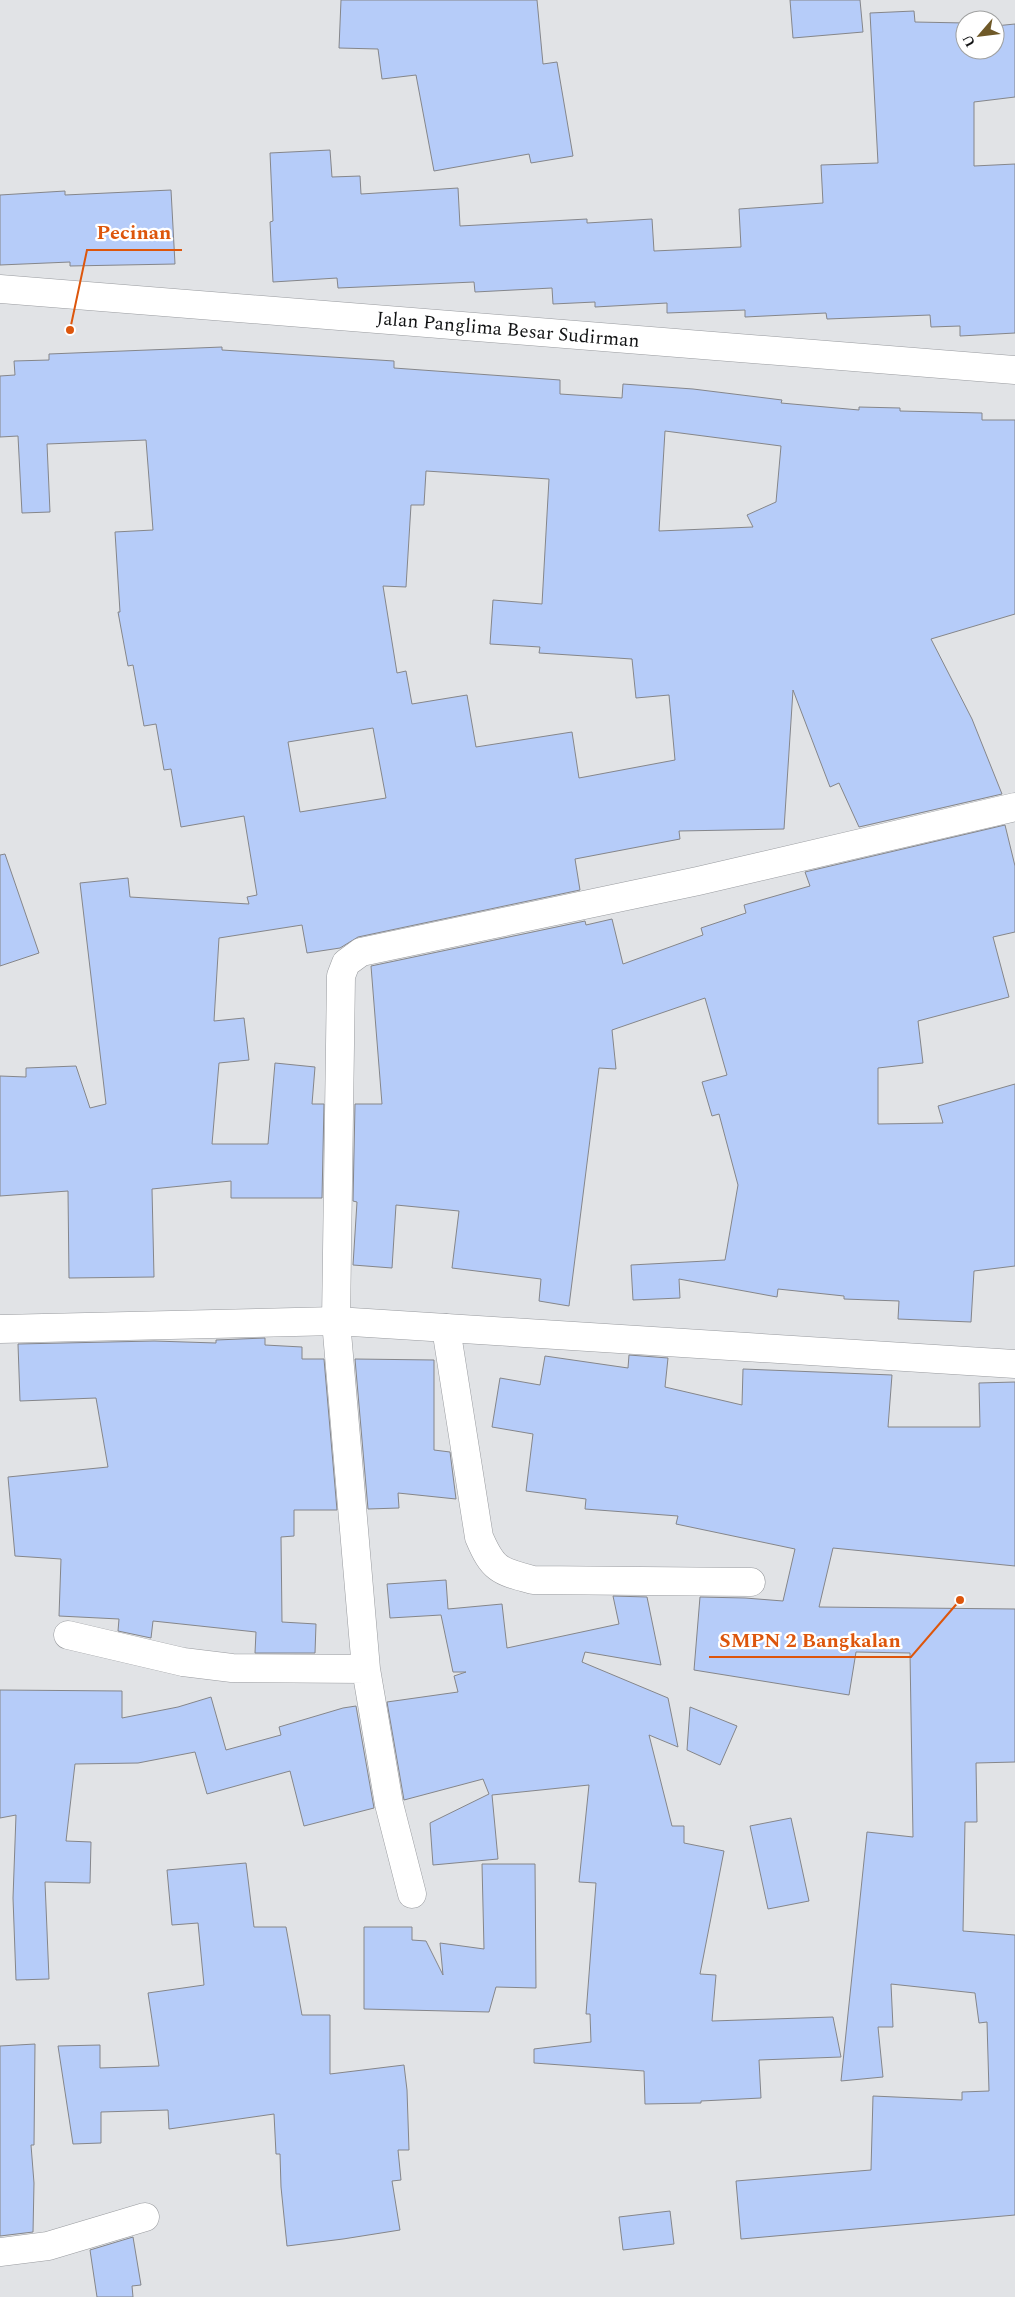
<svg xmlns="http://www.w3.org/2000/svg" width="1015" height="2297" viewBox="0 0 1015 2297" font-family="Spectral,serif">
  <rect width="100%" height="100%" fill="#e1e3e6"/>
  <!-- building -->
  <path fill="#b6ccf9" stroke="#85868a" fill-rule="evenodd" d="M 341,0 L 537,0 L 543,64 L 557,62 L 573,156 L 531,163 L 529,154 L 434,171 L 416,75 L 382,79 L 378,49 L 339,48 Z
    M 790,0 L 860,0 L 863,32 L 793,38 Z
    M 914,11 L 915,22 L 965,23 L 965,50 L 995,50 L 995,26 L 1015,24 L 1015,97 L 974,102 L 974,166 L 1015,164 L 1015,333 L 960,336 L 960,326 L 931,327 L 930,315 L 827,319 L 826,313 L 745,317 L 745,310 L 667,313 L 667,303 L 595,307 L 595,302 L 553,304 L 552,288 L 475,292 L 474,282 L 338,288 L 337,278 L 273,282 L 270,222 L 273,221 L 270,153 L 330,150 L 332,177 L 360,176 L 361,194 L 458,188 L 460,226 L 587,219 L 587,223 L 652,219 L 654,251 L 741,247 L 739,209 L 823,203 L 821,165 L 878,163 L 870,13 Z
    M 171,190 L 175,264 L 70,266 L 70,262 L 0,265 L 0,195 L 65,191 L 65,195 Z
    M 222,347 L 222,350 L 394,361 L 394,368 L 560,380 L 560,394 L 622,398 L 623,384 L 693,389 L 782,400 L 781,403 L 859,410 L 859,407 L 900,408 L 900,411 L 982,413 L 982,420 L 1015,420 L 1015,614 L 931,639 L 972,719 L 1002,794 L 859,827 L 839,783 L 830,787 L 793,690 L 784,829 L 679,831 L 680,839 L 575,859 L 580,890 L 358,937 L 340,948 L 307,953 L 302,925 L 219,938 L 214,1021 L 244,1018 L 249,1060 L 219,1063 L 212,1144 L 268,1144 L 275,1063 L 315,1067 L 312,1104 L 324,1104 L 322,1198 L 231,1198 L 231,1181 L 152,1189 L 154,1277 L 69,1278 L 68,1191 L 0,1196 L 0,1076 L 26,1077 L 26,1068 L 76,1066 L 90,1108 L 106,1104 L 80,883 L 128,878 L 130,897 L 249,904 L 247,897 L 257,895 L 244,816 L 181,827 L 171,769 L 164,770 L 156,724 L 144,726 L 133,665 L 128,666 L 118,612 L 120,612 L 115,532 L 153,530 L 146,440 L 47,444 L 50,512 L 22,513 L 18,436 L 0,437 L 0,376 L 15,375 L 14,361 L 49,360 L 49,354 ZM 665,431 L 781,446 L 776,502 L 747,515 L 753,527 L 659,531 ZM 426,471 L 549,479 L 542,604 L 493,600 L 490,644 L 540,647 L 539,653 L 632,659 L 636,698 L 669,695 L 675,760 L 579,778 L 572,732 L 476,747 L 467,695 L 412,704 L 406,671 L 397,673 L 383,586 L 406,587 L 411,505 L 424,505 ZM 373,728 L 386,798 L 300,812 L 288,742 Z
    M 1005,825 L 1015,866 L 1015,932 L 993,937 L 1009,997 L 918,1021 L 923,1063 L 878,1068 L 878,1124 L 943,1123 L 938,1106 L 1015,1084 L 1015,1266 L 974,1271 L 971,1322 L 898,1319 L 899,1301 L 844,1299 L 844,1296 L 778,1289 L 777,1297 L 679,1279 L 680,1298 L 633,1300 L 631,1265 L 725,1260 L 738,1185 L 719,1114 L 712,1116 L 702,1082 L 727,1075 L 705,998 L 612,1030 L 616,1069 L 599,1068 L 569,1306 L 539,1301 L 541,1279 L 452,1268 L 459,1211 L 396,1205 L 392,1268 L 353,1265 L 357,1202 L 353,1201 L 355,1104 L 382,1104 L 371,966 L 585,921 L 586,925 L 612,919 L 623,964 L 703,935 L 701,928 L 746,913 L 744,905 L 810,886 L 805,872 Z
    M 5,854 L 39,953 L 0,966 L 0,855 Z
    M 265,1338 L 265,1345 L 302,1347 L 302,1359 L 324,1359 L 337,1510 L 294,1510 L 294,1536 L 281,1537 L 282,1622 L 316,1624 L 315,1653 L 255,1653 L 256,1632 L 153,1621 L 151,1638 L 118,1631 L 119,1619 L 59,1616 L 61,1559 L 15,1556 L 8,1477 L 108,1467 L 96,1398 L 20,1401 L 18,1344 L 154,1341 L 216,1343 L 216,1340 Z
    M 629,1355 L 668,1358 L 665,1387 L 742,1405 L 743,1369 L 892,1375 L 888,1427 L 980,1427 L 979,1383 L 1015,1382 L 1015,1566 L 833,1548 L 819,1607 L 1015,1609 L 1015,1762 L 976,1763 L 977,1822 L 965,1822 L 963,1931 L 1015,1935 L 1015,2215 L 741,2239 L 736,2181 L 871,2170 L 873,2096 L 962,2100 L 962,2092 L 989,2091 L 987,2022 L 979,2023 L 975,1993 L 891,1984 L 893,2027 L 878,2027 L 883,2077 L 841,2081 L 867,1832 L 913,1837 L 910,1653 L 856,1652 L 849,1695 L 694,1670 L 700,1597 L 745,1598 L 783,1601 L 795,1549 L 676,1524 L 678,1516 L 585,1509 L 586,1499 L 526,1491 L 533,1434 L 492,1427 L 500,1378 L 540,1385 L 545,1356 L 628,1368 Z
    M 355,1359 L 434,1360 L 434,1450 L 450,1452 L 456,1499 L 398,1493 L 399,1508 L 368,1509 Z
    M 446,1580 L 448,1609 L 502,1604 L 507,1648 L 619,1624 L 613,1596 L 647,1597 L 661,1665 L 585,1652 L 582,1662 L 668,1698 L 678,1747 L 649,1735 L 672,1826 L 684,1826 L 684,1843 L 724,1851 L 700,1974 L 716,1975 L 712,2021 L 833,2017 L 841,2057 L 759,2060 L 761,2098 L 701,2101 L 701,2103 L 645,2104 L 644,2071 L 534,2063 L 534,2049 L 591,2042 L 590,2014 L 586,2014 L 596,1883 L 579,1882 L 589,1785 L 492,1795 L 498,1859 L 433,1865 L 430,1823 L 489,1794 L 483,1779 L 404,1800 L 387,1702 L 458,1692 L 454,1676 L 466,1672 L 453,1672 L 441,1615 L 390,1618 L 387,1584 Z
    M 0,1690 L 122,1691 L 122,1718 L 178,1707 L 211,1697 L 226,1750 L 281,1735 L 279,1727 L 343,1708 L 356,1706 L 374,1808 L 304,1826 L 290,1771 L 207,1794 L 195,1752 L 138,1763 L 75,1764 L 66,1841 L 91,1842 L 90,1883 L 45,1882 L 49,1979 L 16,1980 L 13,1898 L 16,1815 L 0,1818 Z
    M 690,1707 L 737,1726 L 720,1765 L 687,1750 Z
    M 791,1818 L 809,1901 L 768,1909 L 750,1826 Z
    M 246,1863 L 254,1927 L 286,1927 L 302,2015 L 330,2015 L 330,2074 L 404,2065 L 407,2090 L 409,2150 L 398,2150 L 401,2180 L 392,2181 L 400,2230 L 343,2239 L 287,2246 L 281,2187 L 280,2154 L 276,2154 L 274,2114 L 169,2129 L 168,2110 L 101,2112 L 101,2143 L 73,2144 L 58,2046 L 100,2045 L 100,2068 L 159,2066 L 148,1993 L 204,1985 L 198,1923 L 172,1925 L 167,1870 Z
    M 482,1864 L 535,1864 L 536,1988 L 496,1987 L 489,2012 L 364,2009 L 364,1927 L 412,1927 L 412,1940 L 426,1941 L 443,1975 L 440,1943 L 484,1949 Z
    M 35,2044 L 34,2145 L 31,2145 L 34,2183 L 33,2232 L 0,2236 L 0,2046 Z
    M 670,2211 L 674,2244 L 623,2250 L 619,2217 Z
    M 133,2237 L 141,2285 L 132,2286 L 133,2297 L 97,2297 L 90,2250 Z"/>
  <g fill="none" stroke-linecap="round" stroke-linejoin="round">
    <!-- minor casing -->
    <g stroke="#999b9f" stroke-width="29">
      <path id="minor" d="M 446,1328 L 479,1537 C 493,1570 499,1571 533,1580 L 751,1582
        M 68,1635 L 183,1662 L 232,1668 L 366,1669
        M 412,1894 L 389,1804 L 366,1669 L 336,1321 L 341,976 L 346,963 L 361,952 L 698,881 L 1015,807
        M 0,2252 L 48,2246 L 145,2217"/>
    </g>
    <!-- tertiary casing -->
    <g stroke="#999b9f" stroke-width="29">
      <path id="tertiary" d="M 0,1329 L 336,1321 L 1015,1364"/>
    </g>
    <!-- secondary casing -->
    <g stroke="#999b9f" stroke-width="29">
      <path id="secondary" d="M 0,289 L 1015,370"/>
    </g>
    <!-- minor -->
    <use href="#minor" stroke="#fff" stroke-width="28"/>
    <!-- tertiary -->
    <use href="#tertiary" stroke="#fff" stroke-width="28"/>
    <!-- secondary -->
    <use href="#secondary" stroke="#fff" stroke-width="28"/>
  </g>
  <g text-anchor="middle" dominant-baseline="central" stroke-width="4.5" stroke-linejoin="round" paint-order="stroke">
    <!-- street labels -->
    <g font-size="19" fill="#121314" stroke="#fff">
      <text transform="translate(508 330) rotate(5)">Jalan Panglima Besar Sudirman</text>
    </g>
  </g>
  <!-- callouts -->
  <path fill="none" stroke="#dd560c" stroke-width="2" d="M70 330L87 250H182M960 1600L911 1657H709"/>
  <g fill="#dd560c" stroke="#fff" stroke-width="2">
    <circle cx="70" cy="330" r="5"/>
    <circle cx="960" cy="1600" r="5"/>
  </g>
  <g font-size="20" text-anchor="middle" font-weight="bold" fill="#dd560c" stroke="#fff" stroke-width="4.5" stroke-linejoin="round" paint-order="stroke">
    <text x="134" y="239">Pecinan</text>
    <text x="810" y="1647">SMPN 2 Bangkalan</text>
  </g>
  <!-- north arrow -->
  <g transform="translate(980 35) rotate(242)"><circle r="24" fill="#ffffff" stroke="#a0a1a1"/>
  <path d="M0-4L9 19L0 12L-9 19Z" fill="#6f5928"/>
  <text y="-8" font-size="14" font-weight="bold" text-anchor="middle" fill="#121314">U</text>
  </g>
</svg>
